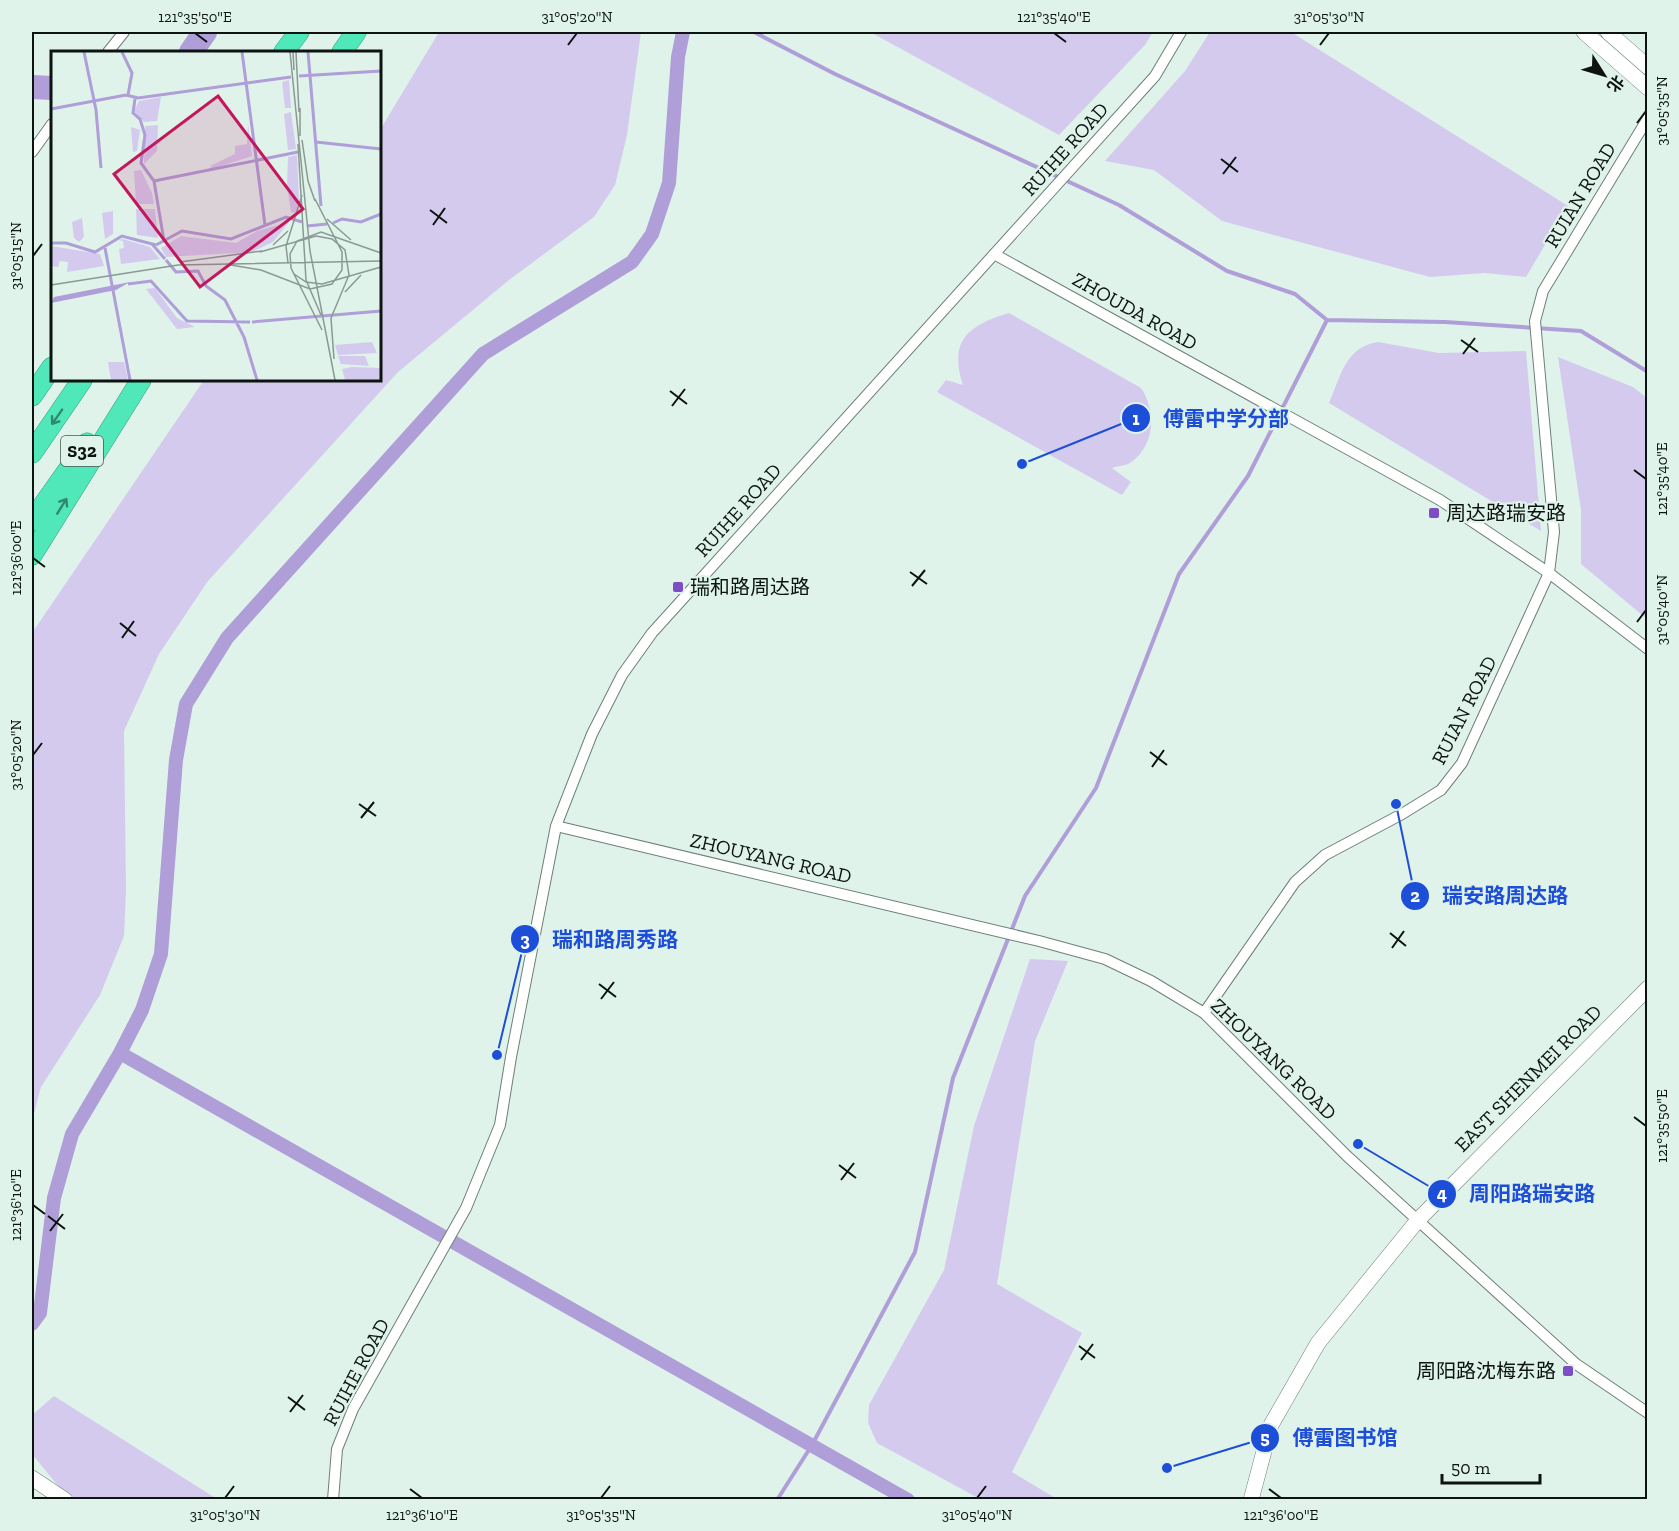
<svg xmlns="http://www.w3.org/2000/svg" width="1679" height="1531" viewBox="0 0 1679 1531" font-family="'Zilla Slab','Noto Sans SC',serif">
  <rect width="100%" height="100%" fill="#dff3eb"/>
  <!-- green -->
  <path fill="#d4caee" d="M 439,32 L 641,32 L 627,135 L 615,185 L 594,217 L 509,280 L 398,372 L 208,581 L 159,654 L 124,731 L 126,890 L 124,936 L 100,995 L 41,1087 L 32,1121 L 32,633 L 204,380 L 380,380 L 380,130 Z
    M 870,32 L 1153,32 L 1145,45 L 1059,135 Z
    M 1210,32 L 1291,32 L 1568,206 L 1526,277 L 1485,273 L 1430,277 L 1222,221 L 1154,170 L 1105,161 L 1185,71 Z
    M 1009,313 L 1141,388 C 1157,412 1155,446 1130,463 C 1125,466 1117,466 1112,468 L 1131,482 L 1122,495 L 937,392 L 946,380 L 963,385 C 948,340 969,325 1009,313 Z
    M 1378,342 L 1439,353 L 1526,351 L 1541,531 L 1329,403 C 1341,376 1345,347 1378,342 Z
    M 1558,357 L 1633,387 L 1647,398 L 1647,619 L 1581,564 L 1581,510 Z
    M 1030,959 L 1068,961 L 1035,1041 L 997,1284 L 1082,1333 L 1012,1472 L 1057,1499 L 980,1499 L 877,1443 L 868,1423 L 869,1405 L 944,1270 L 974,1126 Z
    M 54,1396 L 217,1499 L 69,1499 L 32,1454 L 32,1415 Z"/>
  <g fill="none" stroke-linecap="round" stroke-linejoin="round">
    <!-- stream -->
    <path stroke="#af9ed7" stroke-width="4" d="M 754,32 L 835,74 L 1119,205 L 1227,271 L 1295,294 L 1327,320 L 1445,322 L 1581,331 L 1648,372
      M 777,1500 L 812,1445 L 915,1252 L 953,1078 L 1025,896 L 1096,788 L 1179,574 L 1248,476 L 1327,320"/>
    <!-- canal -->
    <path stroke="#af9ed7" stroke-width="14" d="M 120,1053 L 908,1500
      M 32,1324 L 40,1313 L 54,1198 L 72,1134 L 120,1053 L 142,1010 L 161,954 L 176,760 L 186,704 L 227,638 L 483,354 L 632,262 L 652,234 L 669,183 L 678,57 L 683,32"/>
    <!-- river -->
    <path stroke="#af9ed7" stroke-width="24" d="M 191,52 L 205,32
      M 32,87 L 52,88"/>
    <!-- street casing -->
    <g stroke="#6d7f77" stroke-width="12">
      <path id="street" d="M 108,52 L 124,32
        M 32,152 L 52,124
        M 994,254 L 1440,500 L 1549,573 L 1648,649
        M 556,826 L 1039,941 L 1105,959 L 1151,981 L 1204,1013 L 1347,1156 L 1576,1364 L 1648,1413
        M 1204,1013 L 1295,882 L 1325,855 L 1402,814 L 1441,790 L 1462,763 L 1549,573 L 1554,532 L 1535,321 L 1543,291 L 1648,118
        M 333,1500 L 337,1449 L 353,1409 L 466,1208 L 500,1125 L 511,1057 L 556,826 L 592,734 L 622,675 L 652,633 L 1155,76 L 1181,32"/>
    </g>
    <!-- secondary casing -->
    <g stroke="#6d7f77" stroke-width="16">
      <path id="secondary" d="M 1584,32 L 1648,88
        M 1608,32 L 1648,67
        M 32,1478 L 65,1500
        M 1251,1500 L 1271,1425 L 1318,1343 L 1418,1220 L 1648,988"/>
    </g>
    <!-- highway casing -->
    <g stroke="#389d7e" stroke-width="21">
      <path id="highway" d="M 284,52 L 299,32
        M 342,52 L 356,32
        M 32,396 L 52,367
        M 32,453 L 82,380
        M 32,521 L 87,443
        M 32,555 L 141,380"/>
    </g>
    <!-- street -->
    <use href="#street" stroke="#fff" stroke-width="10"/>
    <!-- secondary -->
    <use href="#secondary" stroke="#fff" stroke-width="15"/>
    <!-- highway -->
    <use href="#highway" stroke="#50e7b9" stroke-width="20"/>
  </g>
  <!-- one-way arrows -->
  <defs><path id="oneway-shaft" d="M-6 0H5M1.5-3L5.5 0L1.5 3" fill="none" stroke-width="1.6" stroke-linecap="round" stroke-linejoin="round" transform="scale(1.5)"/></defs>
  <g stroke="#31886d">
    <use href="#oneway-shaft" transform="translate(57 417) rotate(125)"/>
    <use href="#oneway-shaft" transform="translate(62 506) rotate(-58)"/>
  </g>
  <!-- ticks -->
  <path fill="none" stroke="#0c1310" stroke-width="2" d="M 195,33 L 207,42M 1054,33 L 1066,42M 568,45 L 577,33M 1320,45 L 1329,33M 1637,123 L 1646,111M 1221,159 L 1238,172M 1223,174 L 1236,157M 430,210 L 447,223M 433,225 L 445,208M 33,256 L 42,244M 1461,340 L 1478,352M 1463,354 L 1475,338M 670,391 L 687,404M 672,406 L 685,389M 1634,470 L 1646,479M 33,558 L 45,567M 910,572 L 927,584M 912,586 L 925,570M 1637,622 L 1646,610M 120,623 L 136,636M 122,638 L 134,621M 1150,752 L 1167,765M 33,755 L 42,743M 1152,767 L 1164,750M 359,804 L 376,816M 361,818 L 374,802M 1390,933 L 1406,946M 1392,948 L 1404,931M 599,984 L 616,997M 601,999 L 614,982M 1634,1117 L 1646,1126M 839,1165 L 856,1178M 841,1180 L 854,1163M 33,1205 L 45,1214M 48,1216 L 65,1229M 50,1231 L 63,1214M 1079,1346 L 1095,1358M 1081,1360 L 1093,1344M 288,1397 L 305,1410M 290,1412 L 303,1395M 410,1489 L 422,1498M 1269,1489 L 1281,1498M 225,1498 L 234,1486M 601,1498 L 610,1486M 977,1498 L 986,1486"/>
  <!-- markers -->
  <g fill="#7c4dc5" stroke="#dff3eb" stroke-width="2">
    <rect x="1428" y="507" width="12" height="12" rx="3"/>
    <rect x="672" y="581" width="12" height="12" rx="3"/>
    <rect x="1562" y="1365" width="12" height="12" rx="3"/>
  </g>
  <g text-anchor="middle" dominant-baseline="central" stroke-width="4.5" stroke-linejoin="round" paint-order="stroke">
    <!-- shield labels -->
    <rect fill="#dff3eb" stroke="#4b5652" stroke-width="1.5" x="61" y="436" width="42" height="30" rx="4.5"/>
    <g font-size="18" font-weight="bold" fill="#0c1310">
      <text x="82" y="451">S32</text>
    </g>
    <!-- street labels -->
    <g font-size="20" fill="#0c1310" stroke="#dff3eb">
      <text transform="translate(1065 149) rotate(-48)">RUIHE ROAD</text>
      <text transform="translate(1580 195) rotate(-59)">RUIAN ROAD</text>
      <text transform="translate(1135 311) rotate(29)">ZHOUDA ROAD</text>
      <text transform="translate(738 510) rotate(-48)">RUIHE ROAD</text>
      <text transform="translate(1464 710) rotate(-63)">RUIAN ROAD</text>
      <text transform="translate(771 858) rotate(13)">ZHOUYANG ROAD</text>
      <text transform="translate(1274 1059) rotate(44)">ZHOUYANG ROAD</text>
      <text transform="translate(1528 1078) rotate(-45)">EAST SHENMEI ROAD</text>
      <text transform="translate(356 1372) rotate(-62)">RUIHE ROAD</text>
    </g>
    <!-- poi labels -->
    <g font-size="20" fill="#0c1310" stroke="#dff3eb" text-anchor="start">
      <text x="1446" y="513">周达路瑞安路</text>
      <text x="690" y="587">瑞和路周达路</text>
      <text x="1556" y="1371" text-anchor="end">周阳路沈梅东路</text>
    </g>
  </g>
  <!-- overview -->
  <g transform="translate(51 51)">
    <rect width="330" height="330" fill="#dff3eb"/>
    <path d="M 238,29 L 240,57 L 234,57 L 231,31 ZM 110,46 L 106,70 L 93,71 L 83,60 L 88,50 ZM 240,61 L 245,98 L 237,99 L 233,63 ZM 197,73 L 201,105 L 161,118 L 159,115 L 184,103 L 184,95 L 196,93 ZM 107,74 L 106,100 L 93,113 L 94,75 ZM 80,76 L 89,79 L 86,100 L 82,101 ZM 246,104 L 248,148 L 245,162 L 240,161 L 236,135 L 237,106 ZM 90,119 L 101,142 L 103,153 L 85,153 L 83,120 ZM 85,158 L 104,158 L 107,187 L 86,184 ZM 62,160 L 62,183 L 54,188 L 51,162 ZM 31,167 L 33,186 L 28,191 L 23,187 L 21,171 ZM 238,171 L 222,191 L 201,201 L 115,206 L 110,197 L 130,185 L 185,192 L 206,180 ZM 72,188 L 99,196 L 109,208 L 70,213 L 68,198 L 73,197 L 72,190 L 67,189 ZM 0,195 L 49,203 L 53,215 L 16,221 L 17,211 L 9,210 L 7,216 L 0,215 ZM 104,237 L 126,267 L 144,276 L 126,278 L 95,238 ZM 321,291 L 326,302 L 287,304 L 284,294 ZM 287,305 L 314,305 L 318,315 L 290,313 ZM 57,311 L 73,311 L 77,329 L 60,329 ZM 301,316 L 330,317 L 330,329 L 294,329 L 291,318 Z" fill="#d4caee"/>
    <path d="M 79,231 L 65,239 L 0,252 L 3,246 Z" fill="#af9ed7"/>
    <path fill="none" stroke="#af9ed7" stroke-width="3" d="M 33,1 L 45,59 L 50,117M 71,1 L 81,22 L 77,44M 191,1 L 214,174M 257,1 L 270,155M 248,25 L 330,20M 75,44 L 87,47 L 240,26M 84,48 L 82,62 L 89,68 L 94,84 L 90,112 L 103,130 L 113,190M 0,58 L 75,44M 265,91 L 330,98M 103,130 L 247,101M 282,172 L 291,168 L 310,171 L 330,163M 256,175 L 276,173M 0,192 L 15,192 L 44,201 L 71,185 L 105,194M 101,193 L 114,208M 105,194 L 131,180 L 180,188 L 235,166 L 251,171M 54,197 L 79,329M 115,209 L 125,221 L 147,220 L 155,235 L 174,249 L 193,286 L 206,329M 77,233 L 100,230 L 136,270 L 199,271M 201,271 L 330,260"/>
    <path fill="none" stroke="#8b9993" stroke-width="1.5" d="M 239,1 L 259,200 L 284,329M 242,1 L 243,19M 245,1 L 248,61M 249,85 L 249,57M 251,89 L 257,130 L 264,150M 247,93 L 255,229 L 270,264M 276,168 L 300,189M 222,194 L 237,180M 209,201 L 265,185 L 281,188 L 294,199 L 298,224 L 280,267 L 283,308M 129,211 L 211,200M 237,212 L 235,195 L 251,144M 180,214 L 210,219 L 259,238 L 281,233 L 291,219 L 291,201 L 264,148M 243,223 L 255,231 L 271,233 L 330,216M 0,234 L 127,214 L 330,210M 294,241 L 310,224M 271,279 L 240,217 L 239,203 L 246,190 L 270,181 L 330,202"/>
    <path fill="#c2185b" fill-opacity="0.15" stroke="#c2185b" stroke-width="3" d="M 167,45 L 252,158 L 149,236 L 63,123 Z"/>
    <rect width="330" height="330" fill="none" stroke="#0c1310" stroke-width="3"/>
  </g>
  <!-- callouts -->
  <path fill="none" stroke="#1d4ed8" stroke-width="2" d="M1022 464L1136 418M1396 804L1415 896M497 1055L525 939M1358 1144L1442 1194M1167 1468L1265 1438"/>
  <g fill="#1d4ed8" stroke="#dff3eb" stroke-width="2">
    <circle cx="1022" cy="464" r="6"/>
    <circle cx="1396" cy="804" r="6"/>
    <circle cx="497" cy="1055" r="6"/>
    <circle cx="1358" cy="1144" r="6"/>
    <circle cx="1167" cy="1468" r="6"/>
    <circle cx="1136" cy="418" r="15"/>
    <circle cx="1415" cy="896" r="15"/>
    <circle cx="525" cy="939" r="15"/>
    <circle cx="1442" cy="1194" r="15"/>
    <circle cx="1265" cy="1438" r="15"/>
  </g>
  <g font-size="18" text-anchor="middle" font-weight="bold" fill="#fff">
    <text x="1136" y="425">1</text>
    <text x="1415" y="902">2</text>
    <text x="525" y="946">3</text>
    <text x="1442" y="1200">4</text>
    <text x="1265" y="1444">5</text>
  </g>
  <g font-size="21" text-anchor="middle" font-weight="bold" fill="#1d4ed8" stroke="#dff3eb" stroke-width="4.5" stroke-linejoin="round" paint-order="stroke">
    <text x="1226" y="426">傅雷中学分部</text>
    <text x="1505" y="903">瑞安路周达路</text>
    <text x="615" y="947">瑞和路周秀路</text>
    <text x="1532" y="1201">周阳路瑞安路</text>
    <text x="1345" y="1445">傅雷图书馆</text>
  </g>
  <!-- border -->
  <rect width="1679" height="1531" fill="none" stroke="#dff3eb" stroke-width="66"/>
  <!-- north arrow -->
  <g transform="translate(1604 75) rotate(127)" stroke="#dff3eb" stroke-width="4.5" paint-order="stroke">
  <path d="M0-4.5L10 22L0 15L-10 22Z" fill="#0c1310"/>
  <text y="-9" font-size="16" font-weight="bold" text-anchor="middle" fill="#0c1310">北</text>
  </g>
  <!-- scale -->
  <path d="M1442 1474v9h98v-9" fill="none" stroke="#0c1310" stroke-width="3"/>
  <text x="1451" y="1474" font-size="18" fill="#0c1310" stroke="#dff3eb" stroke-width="4.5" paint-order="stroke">50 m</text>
  <rect x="33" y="33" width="1613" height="1465" fill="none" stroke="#0c1310" stroke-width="2"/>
  <g font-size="15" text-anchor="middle" fill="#0c1310">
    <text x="195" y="22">121°35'50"E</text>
    <text x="577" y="22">31°05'20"N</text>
    <text x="1054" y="22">121°35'40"E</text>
    <text x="1329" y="22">31°05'30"N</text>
    <text transform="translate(1662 111) rotate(-90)" y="5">31°05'35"N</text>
    <text transform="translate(16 256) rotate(-90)" y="5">31°05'15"N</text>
    <text transform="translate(1662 479) rotate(-90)" y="5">121°35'40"E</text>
    <text transform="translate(16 558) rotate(-90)" y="5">121°36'00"E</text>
    <text transform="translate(1662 610) rotate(-90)" y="5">31°05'40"N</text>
    <text transform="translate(16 755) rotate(-90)" y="5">31°05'20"N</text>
    <text transform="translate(1662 1126) rotate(-90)" y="5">121°35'50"E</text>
    <text transform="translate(16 1205) rotate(-90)" y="5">121°36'10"E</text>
    <text x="225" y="1520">31°05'30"N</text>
    <text x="422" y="1520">121°36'10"E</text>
    <text x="601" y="1520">31°05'35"N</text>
    <text x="977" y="1520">31°05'40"N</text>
    <text x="1281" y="1520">121°36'00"E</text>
  </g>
</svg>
